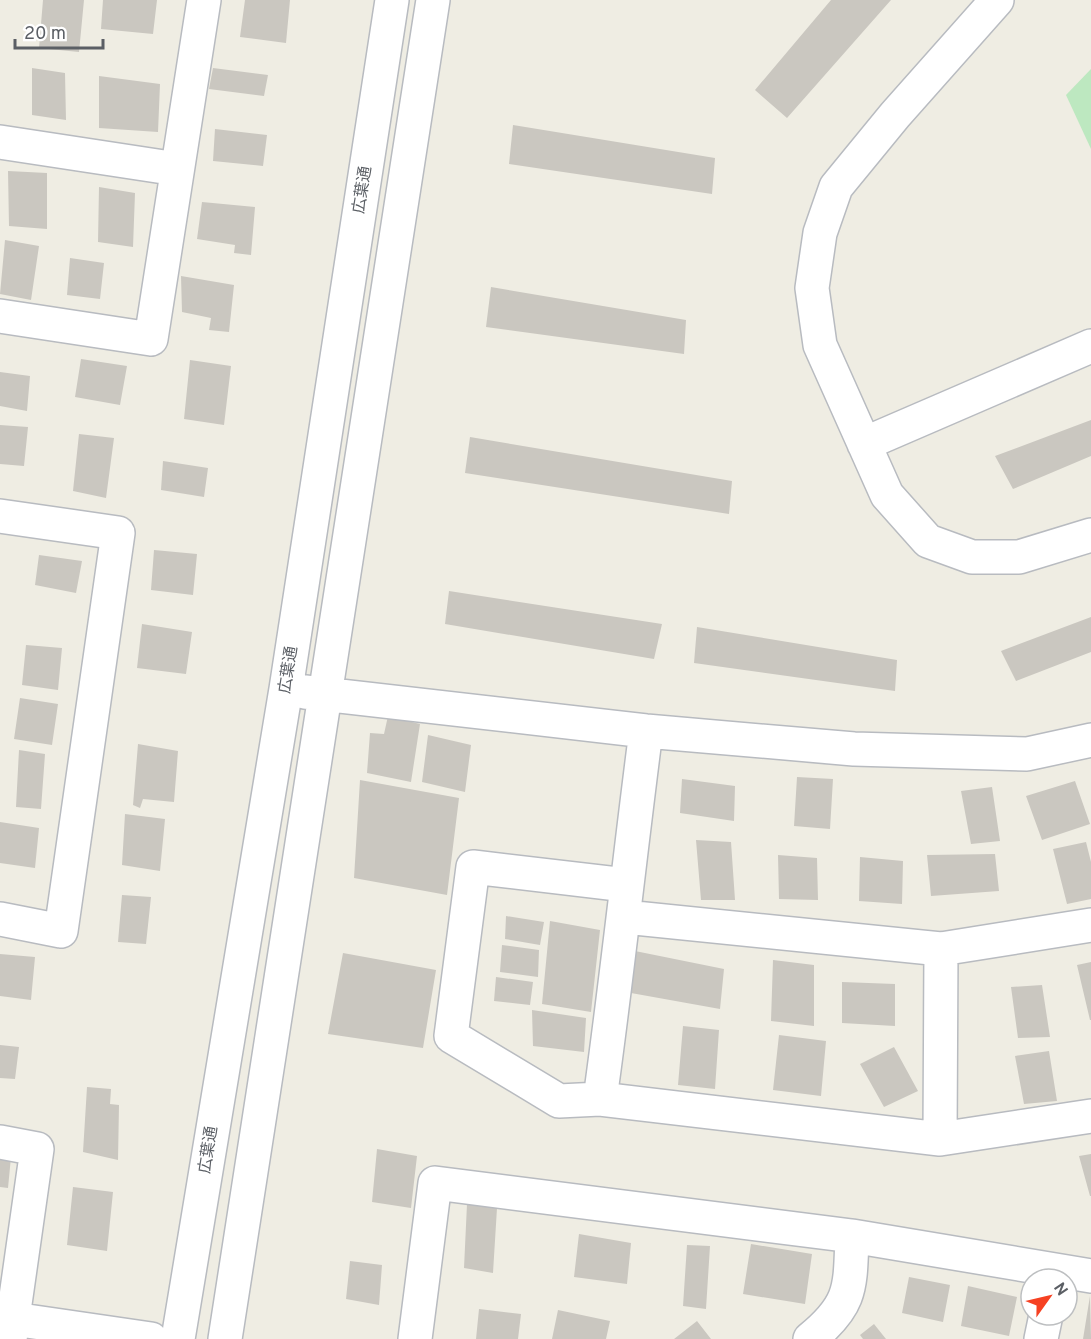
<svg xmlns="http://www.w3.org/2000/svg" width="1091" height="1339" viewBox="0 0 1091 1339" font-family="Overpass,'Noto Sans JP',sans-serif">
  <rect width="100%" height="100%" fill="#efede3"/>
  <!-- green -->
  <path fill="#bde8c0" d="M 1091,69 L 1091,149 L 1066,95 Z"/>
  <!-- building -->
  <path fill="#cac7c0" d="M 43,0 L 84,0 L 79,52 L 39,48 Z
    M 103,0 L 157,0 L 153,34 L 101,29 Z
    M 245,0 L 290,0 L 286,43 L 240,37 Z
    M 831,0 L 891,0 L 787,118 L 755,90 Z
    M 32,68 L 65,73 L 66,120 L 32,115 Z
    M 213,68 L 268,75 L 264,96 L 209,89 Z
    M 99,76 L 160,84 L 158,132 L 99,128 Z
    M 513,125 L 715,158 L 712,194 L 509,164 Z
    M 215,129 L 267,135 L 263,166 L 213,161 Z
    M 8,171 L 47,173 L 47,229 L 9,226 Z
    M 99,187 L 135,193 L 133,247 L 98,242 Z
    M 202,202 L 255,207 L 251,255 L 234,253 L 235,245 L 197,239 Z
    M 5,240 L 39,246 L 31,300 L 0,294 Z
    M 70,258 L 104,263 L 100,299 L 67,295 Z
    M 181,276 L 234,285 L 229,332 L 209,330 L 211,318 L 182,312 Z
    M 491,287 L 686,320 L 684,354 L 486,327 Z
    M 81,359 L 127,366 L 120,405 L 75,397 Z
    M 190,360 L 231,366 L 224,425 L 184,419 Z
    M 0,372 L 30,376 L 27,411 L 0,406 Z
    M 1091,420 L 1091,456 L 1013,489 L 995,456 Z
    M 0,425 L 28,427 L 24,466 L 0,464 Z
    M 79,434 L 114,438 L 106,498 L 73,491 Z
    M 470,437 L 732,481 L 729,514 L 465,473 Z
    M 163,461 L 208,468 L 204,497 L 161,490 Z
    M 154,550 L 197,554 L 193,595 L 151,590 Z
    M 39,555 L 82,561 L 76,593 L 35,585 Z
    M 449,591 L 662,624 L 654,659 L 445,624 Z
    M 1091,617 L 1091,652 L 1016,681 L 1001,651 Z
    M 142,624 L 192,632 L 186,674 L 137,668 Z
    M 697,627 L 897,660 L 895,691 L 694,663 Z
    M 26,645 L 62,648 L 58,690 L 22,685 Z
    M 20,698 L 58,704 L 52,745 L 14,739 Z
    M 388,716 L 420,724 L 411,782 L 367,773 L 370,733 L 384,734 Z
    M 428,735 L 471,745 L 465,792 L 422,782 Z
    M 138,744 L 178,751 L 174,802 L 143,799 L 140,808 L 133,805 Z
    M 19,750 L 45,754 L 41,809 L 16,807 Z
    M 797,777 L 833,779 L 830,829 L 794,826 Z
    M 682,779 L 735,786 L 734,821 L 680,813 Z
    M 360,780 L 459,798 L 447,895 L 354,878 Z
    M 1075,781 L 1090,824 L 1042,840 L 1026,796 Z
    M 992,787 L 1000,841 L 971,844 L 961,791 Z
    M 125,814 L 165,819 L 160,871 L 122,865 Z
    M 0,822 L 39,828 L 35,868 L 0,863 Z
    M 696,840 L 731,842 L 735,900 L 701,900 Z
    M 1086,842 L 1091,862 L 1091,899 L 1067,904 L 1053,849 Z
    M 995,854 L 999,891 L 931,896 L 927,855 Z
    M 778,855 L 817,858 L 818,900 L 779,899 Z
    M 860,857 L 903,861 L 902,904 L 859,901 Z
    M 122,895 L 151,897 L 146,944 L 118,942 Z
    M 506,916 L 544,922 L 540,945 L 505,939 Z
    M 550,921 L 600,930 L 591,1012 L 542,1004 Z
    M 502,945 L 539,950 L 538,977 L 500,972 Z
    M 635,951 L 724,969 L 720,1009 L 631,993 Z
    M 343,953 L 436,970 L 423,1048 L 328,1034 Z
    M 0,954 L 35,957 L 31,1000 L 0,996 Z
    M 773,960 L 814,965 L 814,1026 L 771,1021 Z
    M 1091,962 L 1091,1020 L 1090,1020 L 1077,965 Z
    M 496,977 L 533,982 L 530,1005 L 494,1001 Z
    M 842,982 L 895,984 L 895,1026 L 842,1023 Z
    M 1042,985 L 1050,1037 L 1018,1038 L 1011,987 Z
    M 532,1010 L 586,1018 L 584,1052 L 533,1046 Z
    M 683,1026 L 719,1030 L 715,1089 L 678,1085 Z
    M 779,1035 L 826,1041 L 821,1096 L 773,1090 Z
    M 0,1045 L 19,1047 L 15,1079 L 0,1078 Z
    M 894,1047 L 918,1091 L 884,1107 L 860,1064 Z
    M 1049,1051 L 1057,1101 L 1024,1104 L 1015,1056 Z
    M 87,1087 L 111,1089 L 110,1104 L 119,1105 L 118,1160 L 83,1152 Z
    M 377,1149 L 417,1156 L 411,1208 L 372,1202 Z
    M 1091,1154 L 1091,1196 L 1090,1196 L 1079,1156 Z
    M 0,1156 L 11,1157 L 8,1188 L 0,1187 Z
    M 73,1187 L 113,1192 L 107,1251 L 67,1245 Z
    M 467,1204 L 497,1208 L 493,1273 L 464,1268 Z
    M 579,1234 L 631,1243 L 627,1284 L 574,1277 Z
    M 751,1244 L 812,1254 L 805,1304 L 743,1294 Z
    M 687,1245 L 710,1246 L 706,1309 L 683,1306 Z
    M 350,1261 L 382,1265 L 379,1305 L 346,1299 Z
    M 909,1277 L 950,1285 L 943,1322 L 902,1313 Z
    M 968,1286 L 1017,1297 L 1009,1336 L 961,1326 Z
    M 1090,1296 L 1091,1339 L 1083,1339 Z
    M 479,1309 L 521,1314 L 518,1339 L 476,1339 Z
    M 558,1310 L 610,1321 L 606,1339 L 552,1339 Z
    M 697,1321 L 711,1339 L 674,1339 Z
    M 874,1324 L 886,1339 L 863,1339 L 860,1335 Z"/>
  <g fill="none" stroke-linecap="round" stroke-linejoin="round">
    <!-- minor casing -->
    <g stroke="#b8bbc0" stroke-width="36">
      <path id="minor" d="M 997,0 L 895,115 L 836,187 L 820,233 L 812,288 L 820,345 L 887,495 L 928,541 L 972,557 L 1019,557 L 1091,535
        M 0,142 L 177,169
        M 0,316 L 151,339 L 204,0
        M 864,444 L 1091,346
        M 0,516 L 118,533 L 61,931 L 0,919
        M 305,692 L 646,731 L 854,749 L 1027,754 L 1091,740
        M 646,731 C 630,854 617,977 600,1099 L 940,1139 L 1091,1116
        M 625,917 L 941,949 L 1091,925
        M 600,1099 L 559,1101 L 451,1036 L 473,867 L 626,885
        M 940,1139 L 941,949
        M 0,1142 L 37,1149 L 10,1339
        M 0,1317 L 151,1339
        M 178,1339 L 286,689 L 392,0
        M 225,1339 L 433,0
        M 415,1339 L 435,1183 L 852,1236 L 1091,1276
        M 810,1339 C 853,1304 850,1287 852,1236
        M 1041,1339 L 1046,1315"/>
    </g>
    <!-- minor -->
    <use href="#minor" stroke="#fff" stroke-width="33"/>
  </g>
  <g text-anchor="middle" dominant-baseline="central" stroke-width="5" stroke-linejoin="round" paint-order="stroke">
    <!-- street labels -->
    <g font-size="16" fill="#5b5f65" stroke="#fff">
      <text transform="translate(363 190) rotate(-81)">広葉通</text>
      <text transform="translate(289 670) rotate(-81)">広葉通</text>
      <text transform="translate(209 1150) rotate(-81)">広葉通</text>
    </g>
  </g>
  <!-- north arrow -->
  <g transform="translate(1049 1297) rotate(56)"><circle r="28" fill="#ffffff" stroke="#bdbfc1" stroke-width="1.5"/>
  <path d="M0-4.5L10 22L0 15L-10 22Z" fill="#f64122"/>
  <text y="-9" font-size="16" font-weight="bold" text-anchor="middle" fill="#5b5f65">N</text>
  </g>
  <!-- scale -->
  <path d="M15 39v9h88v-9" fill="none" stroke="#5b5f65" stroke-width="3"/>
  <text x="24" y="39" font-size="18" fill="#5b5f65" stroke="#ffffff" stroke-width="4.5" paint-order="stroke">20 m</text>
</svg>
